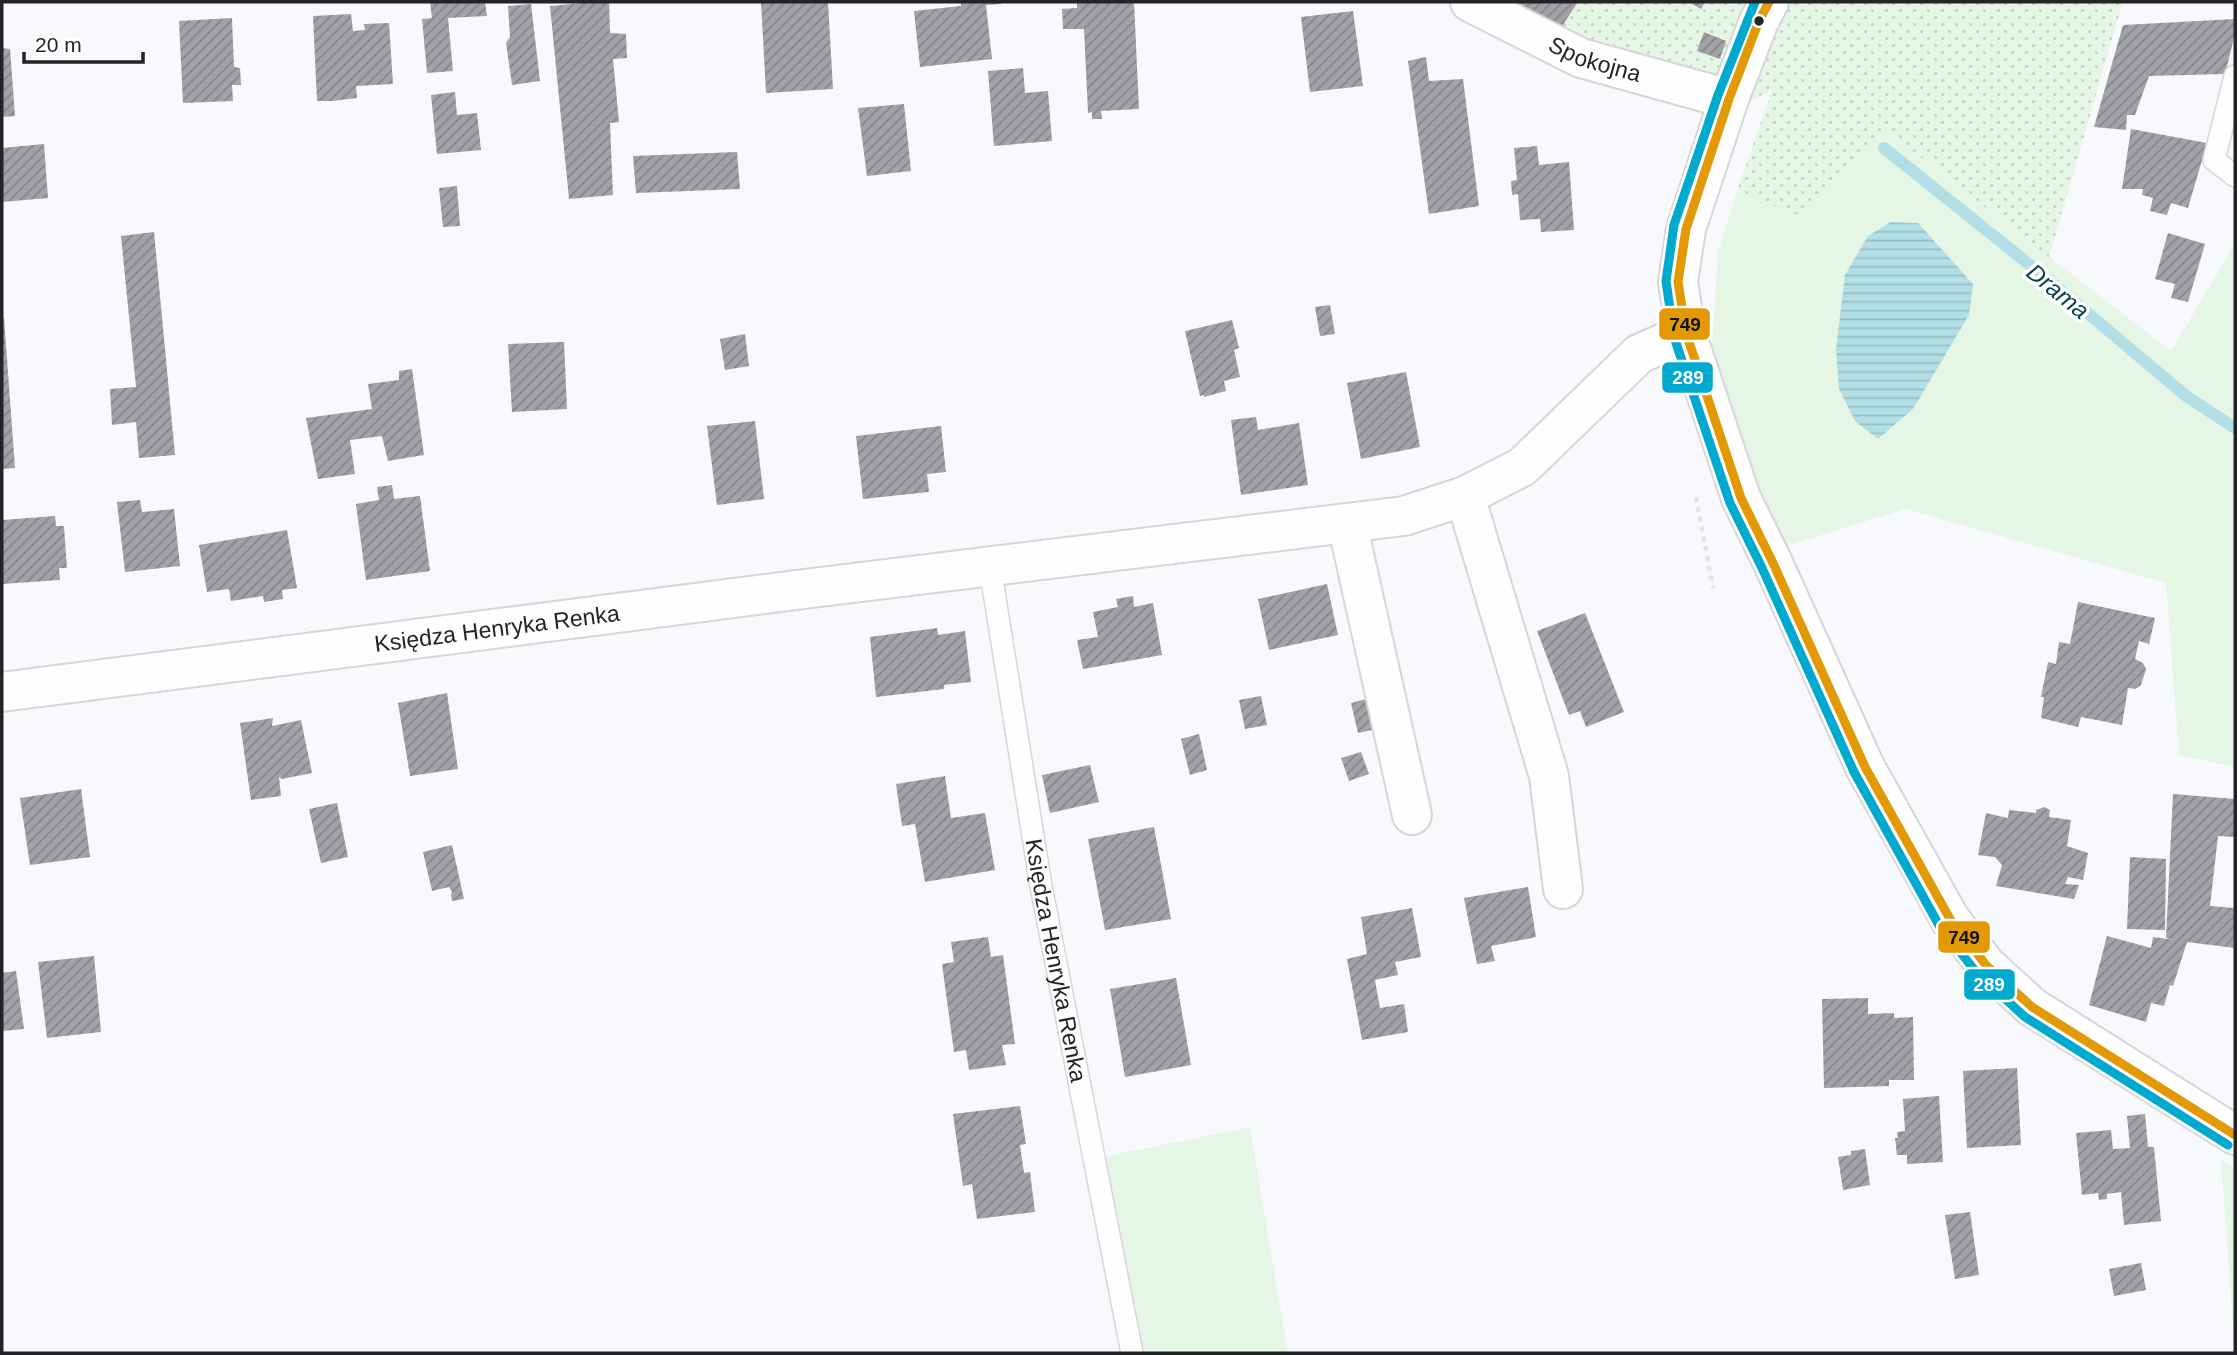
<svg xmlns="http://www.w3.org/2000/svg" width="2237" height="1355" viewBox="0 0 2237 1355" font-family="Helvetica,sans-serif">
  <defs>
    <pattern id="park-dots" width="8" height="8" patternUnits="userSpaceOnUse" patternTransform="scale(1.75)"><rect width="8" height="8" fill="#e5f6e5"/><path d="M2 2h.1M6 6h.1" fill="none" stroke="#c4d3c4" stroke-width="1.8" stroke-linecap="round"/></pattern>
    <pattern id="water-rules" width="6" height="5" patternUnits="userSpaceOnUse" patternTransform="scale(1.75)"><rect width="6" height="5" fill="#b1dfe5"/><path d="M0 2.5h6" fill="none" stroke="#98bfc4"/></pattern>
    <pattern id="building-hatch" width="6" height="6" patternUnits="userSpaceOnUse" patternTransform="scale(1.75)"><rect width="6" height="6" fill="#a2a3a6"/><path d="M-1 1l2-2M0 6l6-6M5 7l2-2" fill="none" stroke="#848587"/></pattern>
  </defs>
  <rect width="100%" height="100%" fill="#f7f9fc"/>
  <!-- grass -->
  <path fill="#e5f6e5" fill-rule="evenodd" d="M 1887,131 L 2171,351 L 2235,244 L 2235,767 L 2179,755 L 2166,583 L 1905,509 L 1786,546 L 1751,477 L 1712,347 L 1718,252 L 1737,191 L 1803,216 ZM 1891,222 L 1918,223 L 1946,256 Z
    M 1250,1127 L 1288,1353 L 1127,1353 L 1102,1157 Z
    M 2221,1159 L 2235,1168 L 2235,1353 Z"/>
  <!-- park -->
  <path fill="url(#park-dots)" d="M 1445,2 L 2123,2 L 2049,257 L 1887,131 L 1802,217 L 1737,191 L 1772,90 L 1740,106 Z"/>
  <!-- water -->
  <path fill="url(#water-rules)" d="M 1891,222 L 1918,223 L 1973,284 L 1969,315 L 1913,409 L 1878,439 L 1855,421 L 1839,389 L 1836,349 L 1845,275 L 1868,236 Z"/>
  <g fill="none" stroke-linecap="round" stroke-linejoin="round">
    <!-- stream -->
    <path stroke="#b1dfe5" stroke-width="12" d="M 1884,148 L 2045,277 L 2186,396 L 2235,428"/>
  </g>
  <!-- building -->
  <path fill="url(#building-hatch)" d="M 430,2 L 485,2 L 487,16 L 448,18 L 453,71 L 427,73 L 422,19 L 432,18 Z
    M 594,2 L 609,2 L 610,33 L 626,34 L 627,58 L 613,59 L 619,122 L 610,123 L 613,195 L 569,199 L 550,6 Z
    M 761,2 L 828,2 L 833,89 L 766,93 Z
    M 961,2 L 1001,2 L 1001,4 L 986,5 L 992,59 L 920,67 L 914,11 L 961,6 Z
    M 1077,2 L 1134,2 L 1139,109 L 1101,111 L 1102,119 L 1092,119 L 1092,112 L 1088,113 L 1084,29 L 1063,29 L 1062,9 L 1077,8 Z
    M 1519,2 L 1578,2 L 1556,35 L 1515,8 Z
    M 1689,2 L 1705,2 L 1701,9 Z
    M 531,4 L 540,81 L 512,85 L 506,43 L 510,37 L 508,6 Z
    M 1353,11 L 1363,86 L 1310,92 L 1301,17 Z
    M 351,14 L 353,31 L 365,30 L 364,24 L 389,23 L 393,84 L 356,86 L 357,98 L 332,101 L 317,101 L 313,16 Z
    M 232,18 L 234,67 L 240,68 L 241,85 L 232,85 L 233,101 L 183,103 L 179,21 Z
    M 2235,19 L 2235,34 L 2225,74 L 2149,76 L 2135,115 L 2127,115 L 2126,130 L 2094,127 L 2123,25 Z
    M 1704,32 L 1726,41 L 1720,59 L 1697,51 Z
    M 2,48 L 10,49 L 15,116 L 2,117 Z
    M 1426,57 L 1429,81 L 1463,79 L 1479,206 L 1429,214 L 1408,61 Z
    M 1023,68 L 1025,93 L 1048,91 L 1052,141 L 994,146 L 988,71 Z
    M 455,92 L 457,115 L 477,113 L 481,150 L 437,154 L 431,95 Z
    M 904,104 L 911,171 L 867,176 L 858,108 Z
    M 2131,129 L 2207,143 L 2188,208 L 2171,203 L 2167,215 L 2150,211 L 2153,198 L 2142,195 L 2143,189 L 2122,189 Z
    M 44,144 L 48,198 L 2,202 L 2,148 Z
    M 1537,146 L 1539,165 L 1569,162 L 1574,230 L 1541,232 L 1540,219 L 1520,220 L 1518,194 L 1512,195 L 1511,181 L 1517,180 L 1514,148 Z
    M 737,152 L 740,189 L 636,193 L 633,156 Z
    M 457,186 L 460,226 L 443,227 L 439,188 Z
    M 154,232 L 175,455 L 139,458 L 136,422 L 112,425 L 110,389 L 136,387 L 121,236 Z
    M 2168,233 L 2205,244 L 2188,302 L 2171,298 L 2175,284 L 2155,279 Z
    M 1330,305 L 1335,334 L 1320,336 L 1315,307 Z
    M 2,318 L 4,318 L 15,468 L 2,469 Z
    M 1232,320 L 1239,348 L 1234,350 L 1240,377 L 1224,381 L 1226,391 L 1204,397 L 1204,395 L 1200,396 L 1185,331 Z
    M 745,334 L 749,366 L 725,370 L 720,339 Z
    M 564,342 L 567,409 L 512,412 L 508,344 Z
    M 412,369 L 424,455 L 388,461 L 382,436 L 350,440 L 355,474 L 318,479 L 306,418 L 372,409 L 368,384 L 399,380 L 399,371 Z
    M 1406,372 L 1420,447 L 1361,459 L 1347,383 Z
    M 1256,417 L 1258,430 L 1299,423 L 1308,485 L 1241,495 L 1231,420 Z
    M 755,421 L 764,499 L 717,505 L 707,426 Z
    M 941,426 L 946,472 L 927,474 L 929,492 L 863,499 L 856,436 Z
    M 392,485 L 394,499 L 420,496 L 430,571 L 366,580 L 356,504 L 379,500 L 377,487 Z
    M 140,500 L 142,512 L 174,509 L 180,566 L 125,572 L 117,502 Z
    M 55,516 L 56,526 L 64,526 L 67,568 L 59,568 L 60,580 L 2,584 L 2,520 Z
    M 287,530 L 297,588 L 282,590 L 283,599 L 264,602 L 263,596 L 231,601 L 229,589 L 207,592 L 199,545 Z
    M 1327,584 L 1338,635 L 1269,650 L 1258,599 Z
    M 1133,596 L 1134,607 L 1153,603 L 1162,655 L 1083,669 L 1077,640 L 1098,637 L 1093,612 L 1118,607 L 1116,599 Z
    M 2078,602 L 2155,618 L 2149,644 L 2139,641 L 2135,659 L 2143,663 L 2146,669 L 2141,685 L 2135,689 L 2128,688 L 2122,725 L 2081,717 L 2078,727 L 2041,718 L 2044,697 L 2041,697 L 2048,662 L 2056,664 L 2059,642 L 2070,644 Z
    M 1585,613 L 1624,712 L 1586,727 L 1580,711 L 1569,715 L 1537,631 Z
    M 937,628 L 938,635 L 965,631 L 971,682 L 944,685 L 944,689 L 876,697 L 870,637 Z
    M 447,693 L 458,769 L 410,776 L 398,703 Z
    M 1261,696 L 1267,725 L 1245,729 L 1239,700 Z
    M 1370,698 L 1377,729 L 1358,733 L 1351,703 Z
    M 273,718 L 272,726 L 301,720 L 312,773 L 282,779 L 279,777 L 281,796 L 251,800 L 240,723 Z
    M 1199,734 L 1207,770 L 1190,775 L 1181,739 Z
    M 1361,752 L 1369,774 L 1349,781 L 1341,758 Z
    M 1090,765 L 1099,802 L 1050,813 L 1042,775 Z
    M 945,776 L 951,818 L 985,813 L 995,870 L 925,882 L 915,824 L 902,826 L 896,784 Z
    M 81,789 L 90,857 L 30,865 L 20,798 Z
    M 2173,794 L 2235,799 L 2235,837 L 2218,836 L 2210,906 L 2235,908 L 2235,948 L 2187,942 L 2173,986 L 2170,985 L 2164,1006 L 2151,1003 L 2146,1022 L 2089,1005 L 2107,936 L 2151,948 L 2153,937 L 2175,940 L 2166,938 Z
    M 337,803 L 348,857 L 321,863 L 309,809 Z
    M 2044,807 L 2050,810 L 2049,817 L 2071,820 L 2067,846 L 2088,853 L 2083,880 L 2068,877 L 2065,884 L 2079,885 L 2074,899 L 1996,886 L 2002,865 L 1995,857 L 1978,855 L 1986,813 L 2008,818 L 2009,810 L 2036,813 L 2036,810 Z
    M 1154,827 L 1171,919 L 1105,930 L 1088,839 Z
    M 452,845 L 464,899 L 452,901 L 451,895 L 452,892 L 449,887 L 432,891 L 423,852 Z
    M 2130,857 L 2166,859 L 2165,930 L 2127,929 Z
    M 1528,887 L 1536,937 L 1491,946 L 1495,961 L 1477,964 L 1464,898 Z
    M 1412,908 L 1421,957 L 1395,962 L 1398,975 L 1375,980 L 1380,1008 L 1404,1004 L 1408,1032 L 1362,1040 L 1347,959 L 1367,954 L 1361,917 Z
    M 988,937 L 991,957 L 1003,955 L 1015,1044 L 1002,1045 L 1006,1065 L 969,1070 L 966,1050 L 954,1052 L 942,964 L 954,962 L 951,942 Z
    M 94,956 L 101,1032 L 47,1038 L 38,962 Z
    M 16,971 L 24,1029 L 2,1031 L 2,973 Z
    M 1176,978 L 1191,1065 L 1125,1077 L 1110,989 Z
    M 1868,998 L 1868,1014 L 1894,1013 L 1894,1018 L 1913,1017 L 1914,1080 L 1889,1080 L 1889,1086 L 1824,1088 L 1822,999 Z
    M 2017,1068 L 2021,1145 L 1967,1148 L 1963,1071 Z
    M 1939,1096 L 1943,1162 L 1907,1164 L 1907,1155 L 1897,1155 L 1895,1138 L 1898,1138 L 1897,1132 L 1905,1131 L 1903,1099 Z
    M 1020,1106 L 1026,1144 L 1020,1145 L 1024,1173 L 1030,1172 L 1035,1212 L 977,1219 L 972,1184 L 963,1186 L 953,1114 Z
    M 2145,1114 L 2148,1147 L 2154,1147 L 2161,1221 L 2124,1225 L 2121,1192 L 2107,1194 L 2107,1199 L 2099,1200 L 2098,1193 L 2082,1195 L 2076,1133 L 2111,1130 L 2113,1149 L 2130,1148 L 2127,1116 Z
    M 1865,1149 L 1870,1185 L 1843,1190 L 1838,1157 L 1851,1155 L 1851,1151 Z
    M 1970,1212 L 1979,1275 L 1955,1279 L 1945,1215 Z
    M 2141,1263 L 2146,1290 L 2114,1296 L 2109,1269 Z"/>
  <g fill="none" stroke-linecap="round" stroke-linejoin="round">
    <!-- service casing -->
    <g stroke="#d5d6d8" stroke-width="24">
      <g id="service">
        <path d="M 2235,76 L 2214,160 L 2235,176"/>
        <path id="s1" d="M 990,567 L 1041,886 L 1132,1353"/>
      </g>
    </g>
    <!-- minor casing -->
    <g stroke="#d5d6d8" stroke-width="42">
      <g id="minor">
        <path id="s2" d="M 1470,2 L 1581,58 L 1729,99"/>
        <path d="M 1769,2 L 1759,21 L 1729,99 L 1686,229 L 1678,282 L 1686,333 L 1741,498 L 1773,563 L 1865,767 L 1950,919 L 1986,965 L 2032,1007 L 2235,1135"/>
        <path d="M 1465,496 L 1549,776 L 1563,889"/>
        <path d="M 1347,523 L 1412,815"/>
        <path id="s3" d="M 2,692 L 812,588 L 1404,516 L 1465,496 L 1522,467 L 1639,354 L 1686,333"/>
      </g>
    </g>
    <!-- path -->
    <path stroke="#e3e4e4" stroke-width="4.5" stroke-dasharray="5 5" stroke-linecap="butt" d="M 1696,497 L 1713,588"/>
    <!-- service -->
    <use href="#service" stroke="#fefeff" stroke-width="21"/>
    <!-- minor -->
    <use href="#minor" stroke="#fefeff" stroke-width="38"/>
    <!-- bus-1 casing -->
    <g stroke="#fff" stroke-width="14">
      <path id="bus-1" d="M 1769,2 L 1759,21 L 1729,99 L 1686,229 L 1678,282 L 1686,333 L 1741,498 L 1773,563 L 1865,767 L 1950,919 L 1986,965 L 2032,1007 L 2235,1135"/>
    </g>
    <!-- bus-2 casing -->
    <g stroke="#fff" stroke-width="14">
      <path id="bus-2" d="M 1755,2 L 1718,95 L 1674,225 L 1666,281 L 1674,337 L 1730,503 L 1762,568 L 1854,772 L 1940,927 L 1977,973 L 2025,1017 L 2228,1145"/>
    </g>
    <!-- bus-1 -->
    <use href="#bus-1" stroke="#e29904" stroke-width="9"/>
    <!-- bus-2 -->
    <use href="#bus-2" stroke="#00a9ce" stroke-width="9"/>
  </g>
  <!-- markers -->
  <circle fill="#222426" stroke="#fff" stroke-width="2.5" cx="1759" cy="21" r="6"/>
  <g text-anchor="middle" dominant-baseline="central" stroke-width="7" stroke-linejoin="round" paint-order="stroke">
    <!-- street labels -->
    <g font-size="23" fill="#222426" stroke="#fff">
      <text stroke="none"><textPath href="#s2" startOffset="138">Spokojna</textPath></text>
      <text stroke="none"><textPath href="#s3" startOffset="499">Księdza Henryka Renka</textPath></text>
      <text stroke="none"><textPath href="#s1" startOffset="399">Księdza Henryka Renka</textPath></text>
    </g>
    <!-- water labels -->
    <g font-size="24" font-style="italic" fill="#07454a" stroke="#fff">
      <text transform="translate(2058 291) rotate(39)">Drama</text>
    </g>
  </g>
  <g stroke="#fff" stroke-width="2.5">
    <rect x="1658" y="307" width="53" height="34" rx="7" fill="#e29904"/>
    <rect x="1661" y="361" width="53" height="33" rx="7" fill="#00a9ce"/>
    <rect x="1937" y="920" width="54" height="34" rx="7" fill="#e29904"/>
    <rect x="1963" y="968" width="53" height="33" rx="7" fill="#00a9ce"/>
  </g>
  <g font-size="19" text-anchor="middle" font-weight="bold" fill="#fff">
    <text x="1688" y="384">289</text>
    <text x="1989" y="991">289</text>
  </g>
  <g font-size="19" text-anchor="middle" font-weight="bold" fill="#111">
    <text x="1685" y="331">749</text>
    <text x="1964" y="944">749</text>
  </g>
  <!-- border -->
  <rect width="2237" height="1355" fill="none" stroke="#222426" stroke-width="7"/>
  <!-- scale -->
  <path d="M24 52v10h119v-10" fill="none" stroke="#222426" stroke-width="3.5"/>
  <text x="35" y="52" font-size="21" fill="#222426" stroke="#ffffff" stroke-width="5" paint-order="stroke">20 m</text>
</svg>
